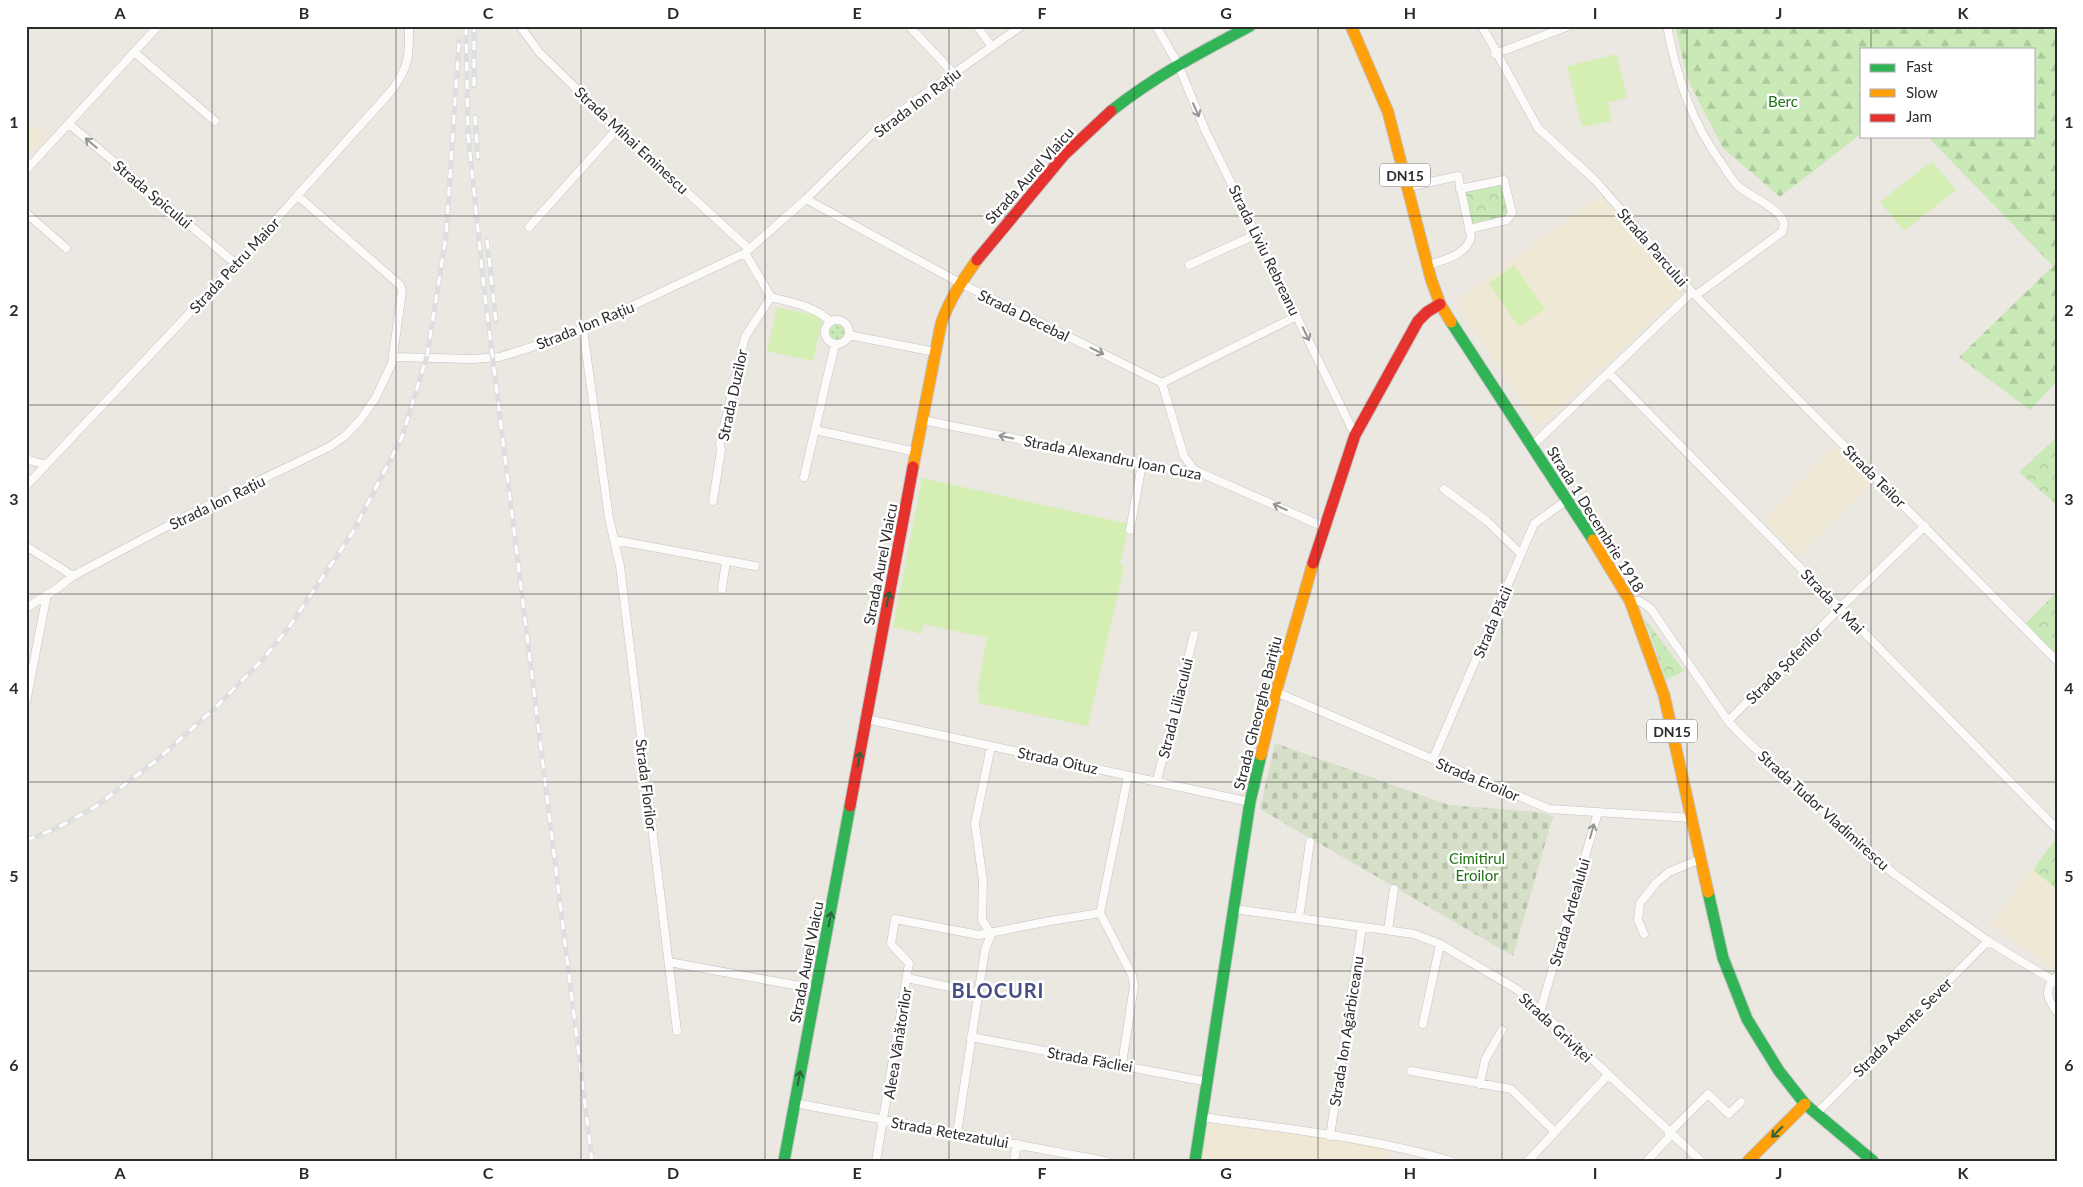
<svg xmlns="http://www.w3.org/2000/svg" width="2083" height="1187" viewBox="0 0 2083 1187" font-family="Lato,sans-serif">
  <defs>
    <pattern id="grass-dots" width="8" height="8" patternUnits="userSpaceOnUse" patternTransform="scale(1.25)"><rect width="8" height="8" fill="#c9e9b7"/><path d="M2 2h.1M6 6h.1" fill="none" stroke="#adc89e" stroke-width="1.8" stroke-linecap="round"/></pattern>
    <pattern id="forest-firs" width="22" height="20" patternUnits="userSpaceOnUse" patternTransform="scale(1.25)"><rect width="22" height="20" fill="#c9e9b7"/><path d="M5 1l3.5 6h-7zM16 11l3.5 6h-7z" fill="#adc89e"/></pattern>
    <pattern id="cemetery-stones" width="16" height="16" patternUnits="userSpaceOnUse" patternTransform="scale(1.25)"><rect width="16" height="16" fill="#d6e0c8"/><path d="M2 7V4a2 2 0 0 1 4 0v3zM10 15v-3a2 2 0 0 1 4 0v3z" fill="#b8c0ac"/></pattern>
    <pattern id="park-crowns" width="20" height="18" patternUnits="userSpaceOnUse" patternTransform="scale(1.25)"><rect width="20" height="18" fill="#c9e9b7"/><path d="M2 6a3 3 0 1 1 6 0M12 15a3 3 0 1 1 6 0" fill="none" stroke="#adc89e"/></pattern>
  </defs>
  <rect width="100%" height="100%" fill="#ebe7e1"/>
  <!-- education -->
  <path fill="#efe8d5" d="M 26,119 L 46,137 L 26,157 Z
    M 1600,195 L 1681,287 L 1681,293 L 1539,427 L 1455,302 Z
    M 1834,446 L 1871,484 L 1798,556 L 1764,520 Z
    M 2056,839 L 2057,969 L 2056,970 L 1990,924 Z
    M 1205,1121 L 1389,1147 L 1387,1161 L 1200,1161 Z"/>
  <!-- grass -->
  <path fill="url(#grass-dots)" d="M828 333a9 9 0 1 1 18 0a9 9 0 1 1-18 0Z"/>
  <!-- forest -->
  <path fill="url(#forest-firs)" d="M 1675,26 L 2057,26 L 2057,381 L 2030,410 L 1959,357 L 2053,266 L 1927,136 L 2034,136 L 2034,49 L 1862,49 L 1862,133 L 1780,197 L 1723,148 L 1688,80 Z"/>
  <!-- cemetery -->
  <path fill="url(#cemetery-stones)" d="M 1275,743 L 1449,805 L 1539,812 L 1553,816 L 1513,956 L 1260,809 Z"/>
  <!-- park -->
  <path fill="url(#park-crowns)" d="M 1502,183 L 1509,217 L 1472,225 L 1464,191 Z
    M 2057,437 L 2057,505 L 2019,472 Z
    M 2057,592 L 2057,656 L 2025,624 Z
    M 1645,619 L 1684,671 L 1666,680 Z
    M 2056,839 L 2057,840 L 2057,889 L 2033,870 Z"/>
  <!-- pitch -->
  <path fill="#d4eeb4" d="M 1617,54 L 1627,98 L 1608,102 L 1612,121 L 1582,127 L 1567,66 Z
    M 1932,161 L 1956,190 L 1904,231 L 1880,202 Z
    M 1514,265 L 1545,309 L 1519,327 L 1489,283 Z
    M 777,307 L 823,317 L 813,361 L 767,351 Z
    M 922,478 L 1129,524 L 1120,564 L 1124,567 L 1088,726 L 978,703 L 980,693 L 977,692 L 987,638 L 924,624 L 921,634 L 893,627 Z"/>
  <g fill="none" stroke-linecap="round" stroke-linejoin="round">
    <!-- street casing -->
    <g stroke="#c4c3c3" stroke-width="9">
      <path id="street" d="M 520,26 L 539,52 L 608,120 L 749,249
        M 909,26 L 954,74
        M 977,26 L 992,47
        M 1156,26 L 1178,64 L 1205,130 L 1355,435
        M 1482,26 L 1538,128 L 1595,180 L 1692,292 L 1532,446
        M 1667,26 C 1677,78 1691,121 1722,164 C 1727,171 1732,180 1738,186 C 1750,197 1781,208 1784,224 L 1782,232 L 1696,295
        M 134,52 L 215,121
        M 1495,54 L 1569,26
        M 69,124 L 236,264
        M 26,170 L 158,26
        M 1408,187 L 1458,176 L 1471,237 C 1466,256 1444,259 1427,266
        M 1460,189 L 1504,180 L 1512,213 L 1507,220 L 1469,229
        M 806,199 L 960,283 L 1162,383 L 1184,456 L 1194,470
        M 26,213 L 66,248
        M 529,227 L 617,129
        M 745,253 L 771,297 C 792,303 815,306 831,322
        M 1189,265 L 1257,234
        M 1692,292 L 2057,661
        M825 332a12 12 0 1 1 24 0a12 12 0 1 1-24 0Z
        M 583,329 L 609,518 L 620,566 L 677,1031
        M 849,335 L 935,352
        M 394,357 L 472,359 L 500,357 L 560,338 L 583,329 L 745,253 L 806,199 L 871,135 L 919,98 L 1021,26
        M 1609,373 L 2057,829
        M 1162,383 L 1297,316
        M 922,420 L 1142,464 L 1181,471 L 1194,470 L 1324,527
        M 815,430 L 916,452
        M 26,459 L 46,465
        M 804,477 L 835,344
        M 26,486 L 236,264 L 392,90 C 410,65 409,56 409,26
        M 1444,489 L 1487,521 L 1521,554
        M 713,501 L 721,450 L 720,444 L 745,337 L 771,297
        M 1130,530 L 1142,464
        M 614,540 L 755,566
        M 26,546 L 73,576
        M 722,589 L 726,561
        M 1630,601 L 1640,601 L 1651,609 L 1728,721 L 1744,738 L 1829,816 L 1893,873 L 1988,941 L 2057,983
        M 26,608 L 55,590 L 73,576 L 194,512 L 329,447 L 345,436 L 361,419 L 376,397 L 392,363 L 402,291 L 400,285 L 298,196
        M 1276,692 L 1549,809 L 1692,818
        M 26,702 L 47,594
        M 866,719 L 1250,802
        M 1728,721 L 1840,608 L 1925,526
        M 1433,759 L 1534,524 L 1568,499
        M 1157,780 L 1194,635
        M 1234,909 L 1414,934 L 1440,944 L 1518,990 L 1701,1161
        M 1100,913 L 1128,776
        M 1299,918 L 1310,842
        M 1388,930 L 1394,889
        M 991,934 L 982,920 L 983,881 L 975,824 L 991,746
        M 1644,934 L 1638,920 L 1640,903 L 1656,883 L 1669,872 L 1701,859
        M 669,962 L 816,989
        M 2057,976 C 2043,989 2047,999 2057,1012
        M 907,978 L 978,993
        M 1540,1012 L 1598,812
        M 1423,1024 L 1440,944
        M 971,1037 L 1208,1082
        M 1411,1071 L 1511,1089 L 1555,1132
        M 1480,1084 L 1485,1060 L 1502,1030
        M 794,1103 L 1105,1161
        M 1816,1114 L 1988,941
        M 1202,1117 C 1285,1129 1370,1137 1451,1161
        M 957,1133 L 985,950 L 991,934
        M 1669,1133 L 1708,1094 L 1729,1114 L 1741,1102
        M 1330,1136 L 1362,927
        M 876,1161 L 909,963 L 891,944 L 895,919 L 979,935 L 1050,921 L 1100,913 L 1132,975 L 1134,986 L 1122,1064
        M 1014,1161 L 1017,1144
        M 1528,1161 L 1608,1075
        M 1647,1161 L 1671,1135"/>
    </g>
    <!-- fast casing -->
    <g stroke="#c4c3c3" stroke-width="13">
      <path id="fast" d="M 1111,111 C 1155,76 1201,52 1250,26
        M 1451,322 L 1593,540
        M 1708,892 L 1723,958 L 1747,1019 L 1779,1071 L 1805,1104 L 1873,1161
        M 784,1161 L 850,806
        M 1195,1161 L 1250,802 L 1261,755"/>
    </g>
    <!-- slow casing -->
    <g stroke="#c4c3c3" stroke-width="13">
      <path id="slow" d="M 1351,26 L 1388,112 L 1431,279 L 1440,304 L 1451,322
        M 913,467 L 941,324 C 949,300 962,281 977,260
        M 1593,540 L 1630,601 L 1664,695 L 1708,892
        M 1261,755 L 1276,692 L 1313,563
        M 1748,1161 L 1805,1104"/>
    </g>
    <!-- jam casing -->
    <g stroke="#c4c3c3" stroke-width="13">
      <path id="jam" d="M 977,260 L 1064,155 L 1111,111
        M 1313,563 L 1355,435 L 1418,321 L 1427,312 L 1440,304
        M 850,806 L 913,467"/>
    </g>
    <!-- street -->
    <use href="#street" stroke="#fcfbfa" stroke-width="8"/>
    <!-- fast -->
    <use href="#fast" stroke="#30b455" stroke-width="11"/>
    <!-- slow -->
    <use href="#slow" stroke="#ff9f0a" stroke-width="11"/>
    <!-- jam -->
    <use href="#jam" stroke="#e5322d" stroke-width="11"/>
    <!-- rail casing -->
    <g stroke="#dedee0" stroke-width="5">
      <path id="rail" d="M 466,26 L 468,134 L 484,288 L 592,1161
        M 474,86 L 474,26
        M 475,116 L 478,158
        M 487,240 L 496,322
        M 26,840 L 55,829 L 95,807 L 157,760 L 216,707 L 263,659 L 289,627 L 353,532 L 402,437 L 427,356 L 446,236 L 459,41"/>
    </g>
    <!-- rail -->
    <use href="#rail" stroke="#fff" stroke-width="3" stroke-dasharray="9" stroke-linecap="butt"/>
  </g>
  <!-- one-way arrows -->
  <defs><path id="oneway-shaft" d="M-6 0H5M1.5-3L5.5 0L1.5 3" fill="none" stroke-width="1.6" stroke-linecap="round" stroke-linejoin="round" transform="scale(1.25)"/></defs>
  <g stroke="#949493">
    <use href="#oneway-shaft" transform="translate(1196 110) rotate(66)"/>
    <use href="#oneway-shaft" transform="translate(91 143) rotate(-140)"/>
    <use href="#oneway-shaft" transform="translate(1306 334) rotate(64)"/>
    <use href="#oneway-shaft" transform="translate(1097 351) rotate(26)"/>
    <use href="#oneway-shaft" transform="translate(1006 437) rotate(-169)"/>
    <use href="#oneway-shaft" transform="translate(1280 507) rotate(-155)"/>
    <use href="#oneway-shaft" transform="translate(1592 831) rotate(-74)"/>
  </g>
  <g stroke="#2e623c">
    <use href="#oneway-shaft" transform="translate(888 599) rotate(-79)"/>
    <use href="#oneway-shaft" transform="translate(859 759) rotate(-80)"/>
    <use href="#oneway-shaft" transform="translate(830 919) rotate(-79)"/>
    <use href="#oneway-shaft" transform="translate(799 1078) rotate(-79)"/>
    <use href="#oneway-shaft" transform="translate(1777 1132) rotate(135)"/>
  </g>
  <!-- grid -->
  <path fill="none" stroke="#2c2c2c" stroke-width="1" stroke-opacity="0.55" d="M 212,26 L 212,1161M 396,26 L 396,1161M 581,26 L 581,1161M 765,26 L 765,1161M 949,26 L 949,1161M 1134,26 L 1134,1161M 1318,26 L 1318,1161M 1502,26 L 1502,1161M 1687,26 L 1687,1161M 1871,26 L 1871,49M 1871,136 L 1871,1161M 26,216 L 2057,216M 26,405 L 2057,405M 26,594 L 2057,594M 26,782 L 2057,782M 26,971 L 2057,971"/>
  <g text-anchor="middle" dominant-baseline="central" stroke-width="5" stroke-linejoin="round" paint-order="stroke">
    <!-- shield labels -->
    <g fill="#fff" stroke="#6b6b6b" stroke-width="1">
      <rect x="1380" y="163.5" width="50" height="23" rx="4"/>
      <rect x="1647" y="719.5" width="50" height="23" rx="4"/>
    </g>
    <g font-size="14" font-weight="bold" fill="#2c2c2c">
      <text x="1405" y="175">DN15</text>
      <text x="1672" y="731">DN15</text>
    </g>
    <!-- park labels -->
    <g font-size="15" fill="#217213" stroke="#fff">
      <text x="1783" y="101">Berc</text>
      <text x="1477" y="858">Cimitirul<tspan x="1477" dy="17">Eroilor</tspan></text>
    </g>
    <!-- street labels -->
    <g font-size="15" fill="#2c2c2c" stroke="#fff">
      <text transform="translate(917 102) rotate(-37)">Strada Ion Rațiu</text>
      <text transform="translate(632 140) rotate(43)">Strada Mihai Eminescu</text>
      <text transform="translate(1029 175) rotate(-48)">Strada Aurel Vlaicu</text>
      <text transform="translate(153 194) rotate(40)">Strada Spicului</text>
      <text transform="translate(1653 247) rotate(49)">Strada Parcului</text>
      <text transform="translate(1265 250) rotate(64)">Strada Liviu Rebreanu</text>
      <text transform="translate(234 265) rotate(-47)">Strada Petru Maior</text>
      <text transform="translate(1024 315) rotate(26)">Strada Decebal</text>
      <text transform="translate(585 325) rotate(-22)">Strada Ion Rațiu</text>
      <text transform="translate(732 395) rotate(-78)">Strada Duzilor</text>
      <text transform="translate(1113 457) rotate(11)">Strada Alexandru Ioan Cuza</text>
      <text transform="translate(1875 476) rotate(45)">Strada Teilor</text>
      <text transform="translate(217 502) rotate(-26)">Strada Ion Rațiu</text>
      <text transform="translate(1596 519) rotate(58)">Strada 1 Decembrie 1918</text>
      <text transform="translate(880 564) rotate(-79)">Strada Aurel Vlaicu</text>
      <text transform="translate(1833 601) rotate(46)">Strada 1 Mai</text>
      <text transform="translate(1492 622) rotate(-67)">Strada Păcii</text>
      <text transform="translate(1784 665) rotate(-45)">Strada Șoferilor</text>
      <text transform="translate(1175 708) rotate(-76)">Strada Liliacului</text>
      <text transform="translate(1257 713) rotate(-76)">Strada Gheorghe Barițiu</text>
      <text transform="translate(1058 760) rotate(12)">Strada Oituz</text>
      <text transform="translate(1478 779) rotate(23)">Strada Eroilor</text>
      <text transform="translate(647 785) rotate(83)">Strada Florilor</text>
      <text transform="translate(1824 810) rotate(42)">Strada Tudor Vladimirescu</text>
      <text transform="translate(1569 912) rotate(-74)">Strada Ardealului</text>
      <text transform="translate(806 962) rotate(-79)">Strada Aurel Vlaicu</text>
      <text transform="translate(1556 1027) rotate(43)">Strada Griviței</text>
      <text transform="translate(1902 1027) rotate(-45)">Strada Axente Sever</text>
      <text transform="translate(1346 1031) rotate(-81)">Strada Ion Agârbiceanu</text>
      <text transform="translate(897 1043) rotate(-81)">Aleea Vânătorilor</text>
      <text transform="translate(1090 1059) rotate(10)">Strada Făcliei</text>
      <text transform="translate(950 1132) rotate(10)">Strada Retezatului</text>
    </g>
    <!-- district labels -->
    <g font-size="20" font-weight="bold" letter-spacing="1" fill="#474e82" stroke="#fff">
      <text x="998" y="990">BLOCURI</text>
    </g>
  </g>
  <!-- border -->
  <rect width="2083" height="1187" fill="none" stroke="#ffffff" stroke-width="55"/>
  <!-- legend -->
  <rect x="1860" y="48" width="175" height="90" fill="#ffffff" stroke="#ababab"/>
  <rect x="1870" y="64" width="25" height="8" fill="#30b455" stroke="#ababab"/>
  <text x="1906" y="72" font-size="15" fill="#2c2c2c">Fast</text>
  <rect x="1870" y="89" width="25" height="8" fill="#ff9f0a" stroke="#ababab"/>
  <text x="1906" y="98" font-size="15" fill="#2c2c2c">Slow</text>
  <rect x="1870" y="114" width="25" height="8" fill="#e5322d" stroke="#ababab"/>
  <text x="1906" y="122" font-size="15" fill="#2c2c2c">Jam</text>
  <rect x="28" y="28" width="2028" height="1132" fill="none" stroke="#2c2c2c" stroke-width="2"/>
  <g font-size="16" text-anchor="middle" font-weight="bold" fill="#2c2c2c">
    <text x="120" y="19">A</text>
    <text x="304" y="19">B</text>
    <text x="488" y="19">C</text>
    <text x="673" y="19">D</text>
    <text x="857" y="19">E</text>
    <text x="1042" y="19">F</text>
    <text x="1226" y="19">G</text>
    <text x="1410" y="19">H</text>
    <text x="1595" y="19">I</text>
    <text x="1779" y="19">J</text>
    <text x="1963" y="19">K</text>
    <text x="14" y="128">1</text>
    <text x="2069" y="128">1</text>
    <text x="14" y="316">2</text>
    <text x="2069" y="316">2</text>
    <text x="14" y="505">3</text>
    <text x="2069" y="505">3</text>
    <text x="14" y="694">4</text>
    <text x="2069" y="694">4</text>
    <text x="14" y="882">5</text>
    <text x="2069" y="882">5</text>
    <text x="14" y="1071">6</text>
    <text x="2069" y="1071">6</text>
    <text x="120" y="1179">A</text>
    <text x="304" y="1179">B</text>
    <text x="488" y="1179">C</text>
    <text x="673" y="1179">D</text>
    <text x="857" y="1179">E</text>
    <text x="1042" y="1179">F</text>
    <text x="1226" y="1179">G</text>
    <text x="1410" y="1179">H</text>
    <text x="1595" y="1179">I</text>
    <text x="1779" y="1179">J</text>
    <text x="1963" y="1179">K</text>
  </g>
</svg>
